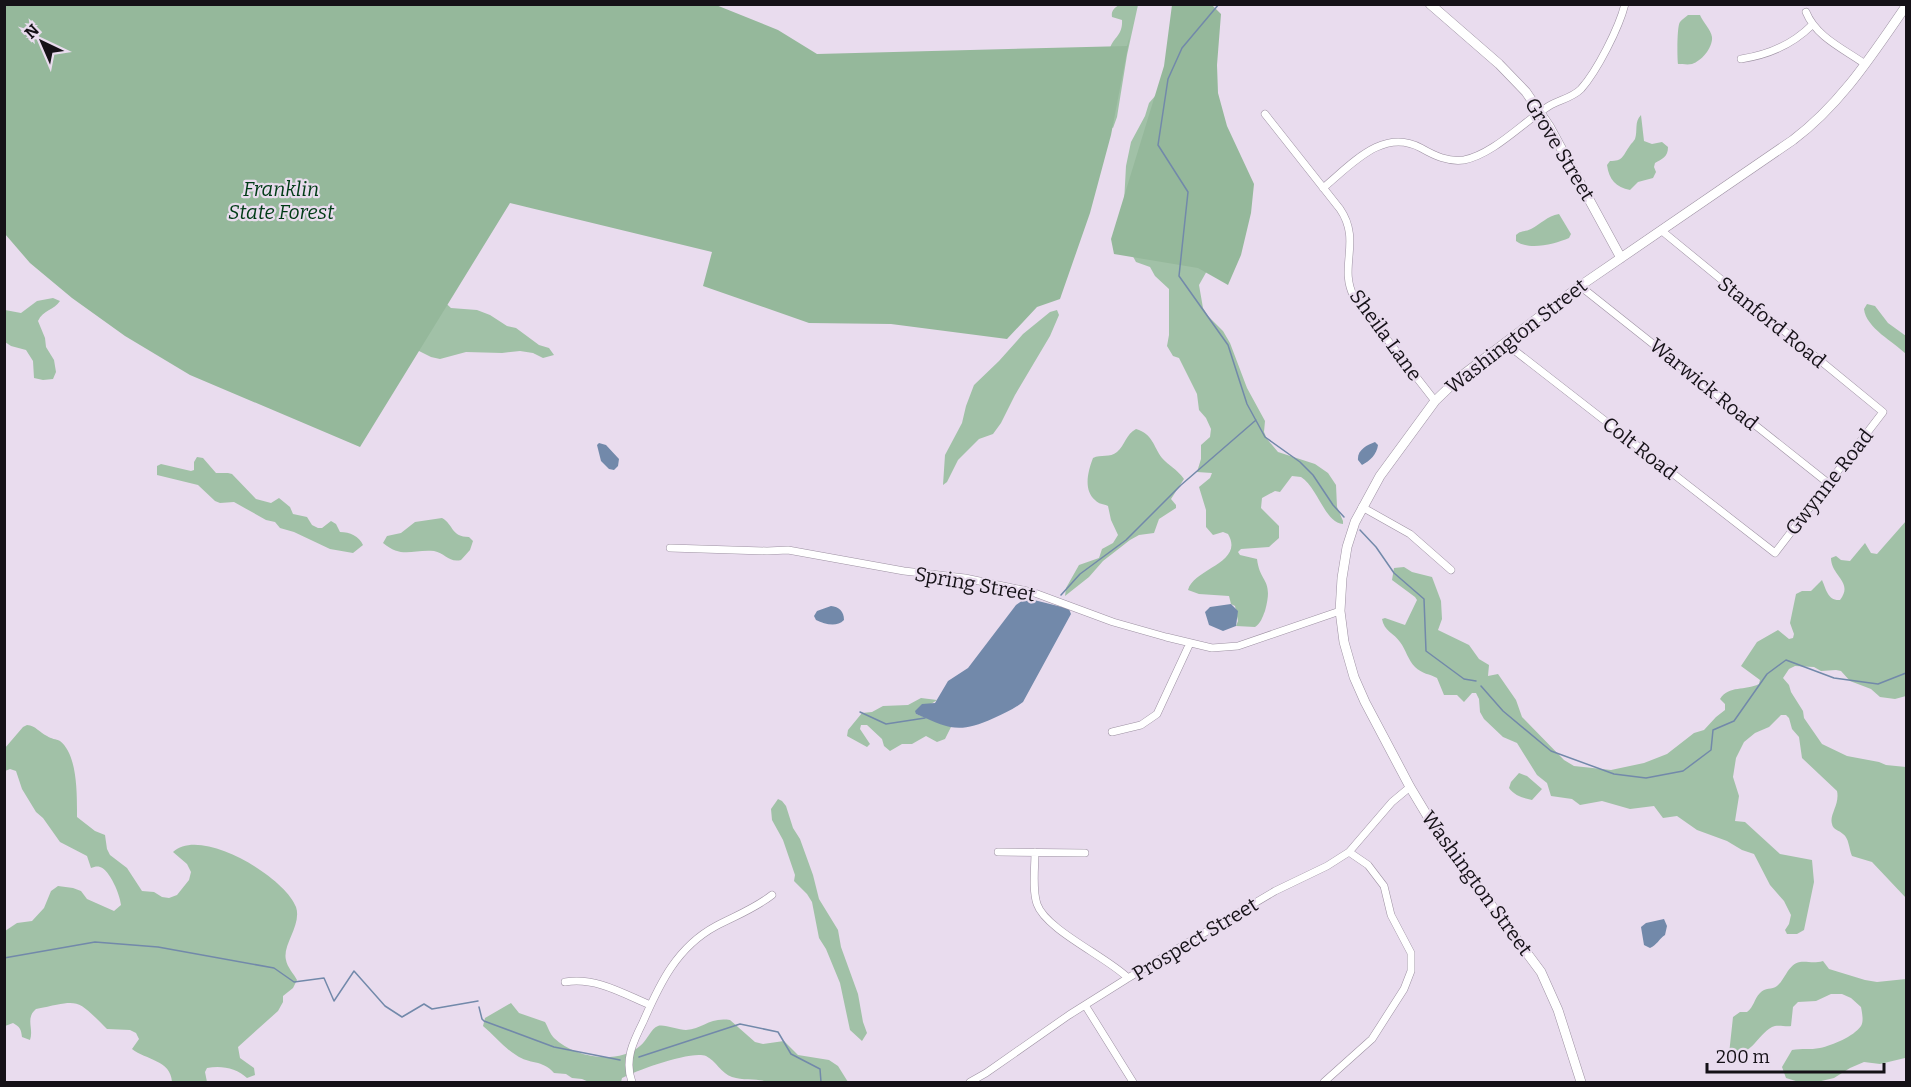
<svg xmlns="http://www.w3.org/2000/svg" width="1911" height="1087" viewBox="0 0 1911 1087" font-family="Bitter,serif">
  <rect width="100%" height="100%" fill="#e9dcee"/>
  <!-- green -->
  <path fill="#a1c1a7" d="M 1119,5 L 1138,5 L 1127,55 L 1117,117 L 1113,128 L 1111,127 L 1109,52 C 1112,37 1123,37 1122,20 L 1112,17 C 1111,11 1114,8 1119,5 Z
    M 1688,15 L 1700,15 C 1703,22 1711,30 1712,37 C 1713,47 1702,61 1692,64 C 1688,65 1682,64 1678,64 C 1677,57 1677,25 1680,22 C 1682,19 1686,17 1688,15 Z
    M 1156,95 L 1208,269 L 1199,285 L 1203,308 L 1208,316 L 1223,331 L 1230,343 L 1247,388 L 1265,421 L 1264,432 L 1267,439 L 1278,452 L 1315,464 L 1328,473 L 1336,485 L 1337,507 L 1343,521 L 1343,524 C 1325,523 1318,488 1301,477 L 1292,476 L 1280,492 L 1275,491 L 1262,498 L 1261,508 L 1279,526 L 1279,538 L 1269,547 L 1241,549 L 1238,552 L 1240,555 L 1257,559 C 1260,584 1274,578 1265,611 C 1262,618 1261,623 1255,627 L 1236,626 L 1238,621 L 1235,606 L 1231,604 L 1229,596 L 1199,594 L 1188,590 C 1194,568 1245,563 1228,534 L 1223,532 L 1213,535 L 1206,527 L 1206,510 L 1199,487 L 1210,478 L 1212,473 L 1197,472 L 1201,459 L 1201,445 L 1210,437 L 1211,429 L 1206,418 L 1199,410 L 1197,394 L 1179,358 L 1173,356 L 1167,346 L 1169,335 L 1169,289 L 1155,276 L 1150,267 L 1136,262 L 1129,249 L 1123,221 L 1126,166 L 1131,142 L 1145,116 L 1149,103 Z
    M 1641,115 L 1644,141 L 1652,144 L 1662,142 L 1668,147 C 1668,157 1662,159 1655,163 L 1654,167 L 1656,172 L 1653,178 L 1638,182 L 1630,190 C 1616,187 1609,180 1607,165 L 1610,161 C 1623,161 1622,157 1629,147 C 1630,145 1634,141 1635,139 C 1638,130 1634,122 1641,115 Z
    M 1559,214 L 1571,234 L 1569,238 C 1555,244 1529,251 1516,241 L 1516,235 C 1521,230 1525,232 1531,229 C 1541,224 1547,216 1559,214 Z
    M 436,294 L 451,308 L 477,310 L 490,315 L 507,326 L 516,328 L 539,345 L 549,348 L 554,355 L 543,358 L 533,353 L 520,351 L 502,353 L 466,352 L 440,359 L 431,357 L 409,346 Z
    M 53,298 L 60,301 C 54,310 43,310 38,321 L 45,338 L 46,347 L 54,360 L 56,372 L 53,379 L 43,380 L 34,378 L 33,361 L 26,350 L 11,346 L 5,342 L 5,310 L 21,313 L 37,301 Z
    M 1867,304 L 1875,306 L 1888,323 L 1906,336 L 1906,354 C 1894,342 1866,328 1864,309 Z
    M 1057,310 L 1059,315 L 1050,336 L 1015,395 L 1001,423 L 993,434 L 979,439 L 958,460 L 947,482 L 943,485 L 945,455 L 962,423 L 966,406 L 974,385 L 999,361 L 1023,334 L 1050,312 Z
    M 1136,429 C 1153,434 1153,446 1162,458 C 1169,466 1177,469 1184,479 L 1171,499 L 1176,505 L 1176,508 L 1159,519 L 1154,533 L 1139,535 L 1130,540 L 1103,561 L 1089,577 L 1065,596 L 1066,588 L 1079,565 L 1099,558 L 1102,549 L 1113,543 L 1118,535 L 1111,520 L 1108,506 C 1104,504 1098,504 1095,500 C 1083,490 1088,471 1093,458 C 1101,454 1110,458 1117,452 C 1125,445 1126,434 1136,429 Z
    M 197,457 L 203,458 L 216,473 L 228,473 L 232,474 L 256,499 L 271,503 L 279,498 L 290,507 L 293,514 L 307,517 L 312,525 L 318,528 L 322,528 L 331,521 L 336,524 L 340,532 C 350,532 359,536 363,545 L 353,553 L 330,549 L 294,532 L 280,528 L 275,522 L 266,520 L 234,502 L 220,503 L 215,501 L 198,485 L 157,475 L 157,466 L 161,464 L 191,471 L 194,470 L 194,462 Z
    M 442,518 C 454,525 451,537 469,537 L 473,541 L 470,550 L 461,560 C 449,563 445,553 434,551 C 413,549 402,559 383,543 L 387,536 L 401,533 L 415,522 Z
    M 1906,521 L 1906,696 L 1895,699 L 1880,697 L 1871,689 L 1850,681 L 1841,671 L 1836,670 L 1821,671 L 1814,667 L 1795,666 L 1789,669 L 1783,678 L 1789,685 L 1791,692 L 1803,711 L 1804,718 L 1822,744 L 1847,756 L 1879,762 L 1886,765 L 1906,767 L 1906,898 L 1872,862 L 1852,856 C 1849,849 1849,838 1843,834 C 1839,830 1833,830 1832,824 C 1829,815 1840,804 1837,791 L 1802,758 L 1799,737 L 1792,729 L 1789,718 L 1786,715 L 1781,715 L 1769,727 L 1755,733 L 1744,742 L 1736,758 L 1733,777 L 1739,796 L 1735,821 L 1745,822 L 1780,854 L 1812,860 L 1814,882 L 1804,930 L 1797,934 L 1787,934 L 1785,930 L 1789,924 L 1791,915 L 1784,901 L 1770,885 L 1754,854 L 1742,850 L 1727,841 L 1697,830 L 1677,816 L 1663,818 L 1654,806 L 1630,809 L 1602,801 L 1580,805 L 1572,799 L 1551,796 L 1547,783 L 1537,775 L 1517,743 L 1503,737 L 1484,719 L 1480,712 L 1479,699 L 1476,693 L 1472,693 L 1464,702 L 1457,695 L 1444,695 L 1437,678 C 1430,674 1422,674 1415,667 C 1408,660 1406,650 1400,642 C 1394,633 1384,631 1382,619 L 1385,618 L 1405,625 L 1417,600 L 1415,597 L 1392,580 L 1394,568 L 1404,567 L 1412,572 L 1432,577 L 1441,601 L 1442,619 L 1438,630 L 1469,645 L 1479,659 L 1489,665 L 1488,676 L 1498,674 L 1516,700 L 1522,717 L 1564,760 L 1574,766 L 1611,770 L 1644,763 L 1667,754 L 1694,733 L 1704,730 L 1716,717 L 1725,710 L 1725,704 L 1720,699 C 1729,685 1745,691 1759,684 L 1760,680 L 1741,666 L 1757,642 L 1778,630 L 1789,639 L 1793,638 L 1794,634 L 1790,623 L 1796,594 L 1802,591 L 1811,591 L 1822,580 C 1826,589 1828,601 1840,600 C 1854,582 1831,576 1831,558 L 1836,556 L 1841,560 L 1850,561 L 1865,543 L 1871,553 L 1877,554 Z
    M 921,698 L 937,700 L 916,714 L 951,727 L 945,739 L 937,742 L 926,736 L 912,744 L 902,744 L 890,751 L 884,746 L 882,739 L 867,725 L 861,725 L 860,729 L 870,744 L 867,747 L 847,736 L 848,730 L 862,713 L 872,712 L 883,706 L 908,705 Z
    M 27,725 C 36,726 39,732 47,736 C 51,739 56,739 60,741 C 78,755 77,796 77,817 L 95,831 L 105,835 L 107,849 L 110,855 L 127,868 L 142,891 L 154,892 L 162,897 L 169,898 L 177,895 L 189,880 L 191,872 L 187,864 L 173,852 C 201,826 285,877 296,907 C 302,925 282,945 286,960 C 287,967 294,974 297,980 L 293,988 L 283,996 L 283,1002 L 278,1011 L 238,1047 L 240,1058 L 254,1068 L 255,1075 L 247,1078 C 237,1068 221,1065 207,1068 L 205,1072 L 207,1082 L 172,1082 C 171,1060 146,1060 132,1049 L 139,1039 L 136,1033 L 130,1030 L 107,1029 C 75,997 80,1000 36,1009 C 25,1018 34,1029 30,1040 L 22,1037 C 21,1029 20,1027 13,1023 L 5,1026 L 5,931 L 17,923 L 32,921 L 44,908 L 51,891 L 58,886 L 73,888 L 81,891 L 87,899 L 114,911 L 121,905 C 120,895 110,870 100,867 C 97,866 94,867 91,868 L 87,856 L 60,842 L 43,818 L 36,812 L 22,789 L 16,771 L 10,769 L 5,771 L 5,748 L 23,727 Z
    M 1519,773 L 1527,776 L 1542,789 L 1532,800 C 1523,798 1515,796 1509,788 L 1511,782 Z
    M 778,799 L 782,801 L 786,806 L 793,828 L 800,839 L 813,875 L 819,899 L 838,930 L 841,947 L 858,994 L 863,1022 L 867,1033 L 862,1041 L 850,1030 L 840,983 L 826,949 L 819,938 L 812,902 L 807,894 L 794,881 L 795,875 L 783,840 L 772,820 L 771,809 Z
    M 1823,961 L 1829,969 L 1865,980 L 1877,982 L 1906,979 L 1906,1064 L 1905,1058 L 1880,1064 L 1864,1062 L 1850,1068 L 1834,1078 L 1817,1082 L 1799,1082 L 1786,1078 L 1782,1067 L 1792,1050 C 1802,1048 1810,1050 1820,1048 C 1833,1045 1853,1037 1861,1026 C 1864,1021 1862,1013 1861,1007 L 1851,998 L 1842,994 L 1831,994 L 1816,1001 L 1798,1002 L 1793,1007 L 1791,1026 C 1785,1027 1777,1024 1772,1027 C 1755,1037 1752,1057 1729,1054 L 1733,1017 L 1740,1012 L 1747,1012 C 1754,1007 1754,999 1760,993 C 1765,987 1772,990 1777,986 C 1785,980 1788,964 1800,962 C 1808,961 1813,964 1823,961 Z
    M 511,1003 L 519,1013 L 545,1022 C 548,1027 550,1034 554,1038 C 575,1058 617,1065 640,1046 C 647,1041 651,1028 658,1026 C 664,1024 678,1030 686,1030 C 703,1029 709,1017 730,1020 L 755,1042 L 763,1044 L 784,1041 L 798,1055 L 829,1060 L 838,1066 L 848,1082 L 768,1082 C 757,1078 744,1081 732,1077 C 721,1073 716,1061 706,1056 C 692,1050 637,1070 622,1078 L 621,1082 L 589,1082 L 582,1079 L 572,1078 L 566,1074 L 554,1073 C 542,1059 530,1065 516,1055 C 504,1048 494,1035 483,1026 L 485,1018 Z"/>
  <!-- forest -->
  <path fill="#95b89b" d="M 4,5 L 716,5 L 778,30 L 817,54 L 1127,46 L 1130,36 L 1111,135 L 1090,213 L 1060,299 L 1037,307 L 1007,339 L 891,324 L 809,323 L 703,286 L 712,252 L 510,203 L 360,447 L 190,375 L 125,336 L 72,298 L 30,263 L 5,234 Z
    M 1172,5 L 1212,5 L 1221,14 L 1217,65 L 1218,93 L 1227,126 L 1254,184 L 1251,213 L 1241,255 L 1228,285 L 1198,268 L 1114,254 L 1111,239 L 1164,66 Z"/>
  <!-- water -->
  <path fill="#7289aa" d="M 1375,442 L 1378,445 C 1377,454 1370,461 1362,465 L 1358,460 C 1357,450 1367,445 1375,442 Z
    M 599,443 L 606,445 L 619,459 L 618,466 L 614,470 L 609,469 L 601,461 L 597,445 Z
    M 1026,598 L 1066,608 L 1069,609 L 1071,614 L 1023,702 C 1014,709 1005,713 994,718 C 958,734 951,729 916,714 L 915,711 L 922,704 L 935,703 L 948,681 L 968,668 L 1016,605 Z
    M 1231,604 L 1238,611 L 1236,626 L 1223,631 L 1209,625 L 1205,612 L 1210,607 Z
    M 831,606 C 839,607 844,611 844,620 C 836,628 825,624 816,620 L 814,616 L 817,611 Z
    M 1664,919 L 1667,926 L 1665,935 C 1659,939 1657,945 1650,948 L 1644,945 L 1641,927 L 1646,923 Z"/>
  <g fill="none" stroke-linecap="round" stroke-linejoin="round">
    <!-- stream -->
    <path stroke="#7289aa" stroke-width="1.5" d="M 1219,4 L 1182,48 L 1168,79 L 1158,145 L 1188,192 L 1179,276 L 1228,345 L 1247,404 L 1265,437 L 1300,462 L 1313,475 L 1333,505 L 1344,517
      M 1360,530 L 1376,547 L 1394,573 L 1424,599 L 1426,651 L 1464,679 L 1476,681
      M 1061,595 L 1080,574 L 1126,540 L 1181,485 L 1256,420
      M 1481,686 L 1503,711 L 1551,751 L 1614,774 L 1646,778 L 1683,771 L 1711,750 L 1713,730 L 1734,721 L 1767,674 L 1786,660 L 1834,678 L 1878,684 L 1906,673
      M 860,712 L 886,724 L 925,718
      M 4,958 L 95,942 L 158,947 L 274,968 L 294,982 L 324,978 L 334,1001 L 354,971 L 385,1006 L 402,1017 L 424,1004 L 432,1009 L 478,1001
      M 479,1007 L 482,1019 L 484,1021 L 554,1047 L 620,1060
      M 639,1057 L 740,1024 L 778,1032 L 791,1054 L 820,1069 L 821,1082"/>
    <!-- minor casing -->
    <g stroke="#9d91a2" stroke-width="8">
      <path id="minor" d="M 1806,12 C 1816,37 1844,49 1865,64
        M 1741,59 C 1768,55 1793,44 1812,25
        M 1265,114 L 1340,209 C 1362,241 1338,267 1354,297 L 1435,401
        M 1323,188 C 1351,165 1383,127 1421,148 C 1435,156 1448,162 1464,160 C 1494,154 1523,122 1549,106 C 1559,100 1572,98 1581,89 C 1597,71 1619,28 1625,4
        M 1580,286 L 1828,483
        M 1505,343 L 1775,553 L 1883,412 L 1662,231
        M 1362,507 L 1410,534 L 1451,570
        M 670,548 L 767,551 L 788,550 L 904,571 L 965,578 L 1032,592 L 1113,622 L 1166,637 L 1212,648 L 1238,646 L 1340,611
        M 1112,732 L 1141,725 L 1157,714 L 1190,643
        M 998,852 L 1085,853
        M 1035,852 C 1035,868 1032,889 1037,904 C 1046,930 1107,957 1128,978
        M 565,982 C 596,977 622,993 650,1005
        M 1085,1005 L 1133,1082
        M 632,1082 C 624,1060 633,1042 643,1022 C 660,983 677,947 716,926 C 737,915 754,909 772,895
        M 970,1082 L 986,1073 L 1069,1015 L 1128,978 L 1275,891 L 1327,866 L 1349,852 L 1392,802 L 1410,787
        M 1324,1082 L 1372,1039 L 1404,989 L 1411,971 L 1411,953 L 1391,915 L 1384,886 L 1368,865 L 1349,852"/>
    </g>
    <!-- secondary casing -->
    <g stroke="#9d91a2" stroke-width="10">
      <path id="secondary" d="M 1430,4 L 1499,64 L 1526,92 L 1549,126 L 1621,258
        M 1581,1082 L 1558,1010 L 1541,972 L 1437,832 L 1410,787 L 1365,702 L 1354,677 L 1344,642 L 1340,611 L 1342,578 L 1347,547 L 1355,522 L 1380,476 L 1435,401 L 1460,377 L 1580,286 L 1793,140 C 1841,104 1872,55 1906,6"/>
    </g>
    <!-- minor -->
    <use href="#minor" stroke="#fff" stroke-width="7"/>
    <!-- secondary -->
    <use href="#secondary" stroke="#fff" stroke-width="9"/>
  </g>
  <g text-anchor="middle" dominant-baseline="central" stroke-width="4.5" stroke-linejoin="round" paint-order="stroke">
    <!-- street labels -->
    <g font-size="20" fill="#151117" stroke="#e9dcee">
      <text transform="translate(1560 149) rotate(59)">Grove Street</text>
      <text transform="translate(1772 322) rotate(39)">Stanford Road</text>
      <text transform="translate(1386 335) rotate(54)">Sheila Lane</text>
      <text transform="translate(1516 336) rotate(-38)">Washington Street</text>
      <text transform="translate(1704 384) rotate(39)">Warwick Road</text>
      <text transform="translate(1640 448) rotate(38)">Colt Road</text>
      <text transform="translate(1829 482) rotate(-52)">Gwynne Road</text>
      <text transform="translate(975 584) rotate(10)">Spring Street</text>
      <text transform="translate(1477 883) rotate(54)">Washington Street</text>
      <text transform="translate(1195 939) rotate(-31)">Prospect Street</text>
    </g>
    <!-- park labels -->
    <g font-size="20" font-style="italic" fill="#003b16" stroke="#e9dcee">
      <text x="281" y="189">Franklin<tspan x="281" dy="23">State Forest</tspan></text>
    </g>
  </g>
  <!-- border -->
  <rect width="1911" height="1087" fill="none" stroke="#151117" stroke-width="12"/>
  <!-- north arrow -->
  <g transform="translate(42 42) rotate(316)" stroke="#e9dcee" stroke-width="4.5" paint-order="stroke">
  <path d="M0-4.5L10 22L0 15L-10 22Z" fill="#151117"/>
  <text y="-9" font-size="16" font-weight="bold" text-anchor="middle" fill="#151117">N</text>
  </g>
  <!-- scale -->
  <path d="M1707 1063v9h177v-9" fill="none" stroke="#151117" stroke-width="3"/>
  <text x="1716" y="1063" font-size="18" fill="#151117" stroke="#e9dcee" stroke-width="4.5" paint-order="stroke">200 m</text>
</svg>
